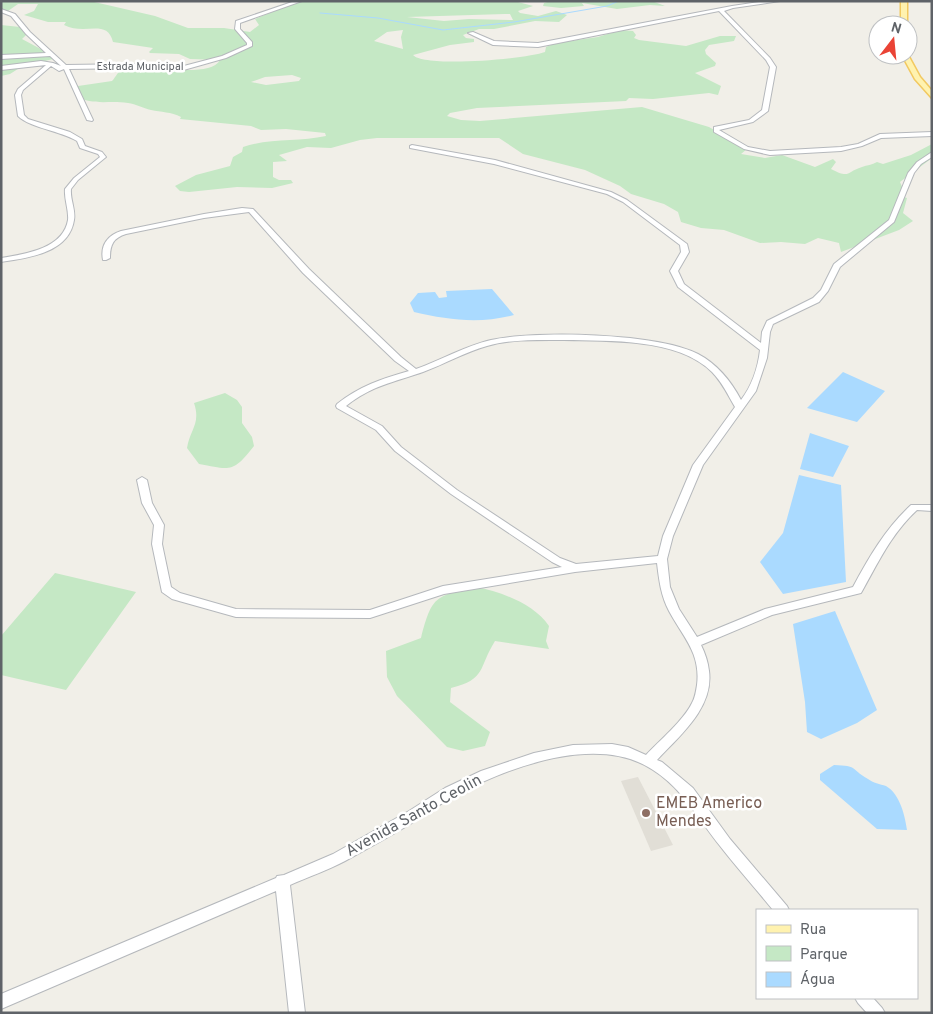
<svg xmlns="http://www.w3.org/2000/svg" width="933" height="1014" viewBox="0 0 933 1014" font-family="Overpass,sans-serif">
  <rect width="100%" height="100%" fill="#f1efe8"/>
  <!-- education -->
  <path fill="#e1ded6" d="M 638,777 L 673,845 L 651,851 L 621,781 Z"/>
  <!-- green -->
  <path fill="#c5e8c5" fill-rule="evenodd" d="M 1,1 L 90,1 L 155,16 L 188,28 L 224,28 L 250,32 L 259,25 L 255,19 L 298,1 L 521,1 L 518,2 L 533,6 L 518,11 L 520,13 L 538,16 L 556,11 L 567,15 L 559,22 L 535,21 L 494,29 L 479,29 L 463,35 L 466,38 L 474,39 L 474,42 L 450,45 L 413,55 C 425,68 526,59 545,52 L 546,47 L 556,43 L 598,37 L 620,30 L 633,31 L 636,35 L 634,38 L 639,40 L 686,46 L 720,36 L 736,36 L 734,41 L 709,45 L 705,50 L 706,54 L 716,63 L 715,66 L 695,73 L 721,86 L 718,95 L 709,93 L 653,99 L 629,98 L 626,101 L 477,108 L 450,113 L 447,116 L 461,120 L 480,121 L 642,107 L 709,127 L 747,149 L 741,154 L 765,158 L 782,155 L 815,167 L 833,159 L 836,162 L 831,169 C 850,179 846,172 862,167 C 867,165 872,165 877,162 L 883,164 L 911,155 L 932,144 L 932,158 L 900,182 L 905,194 L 901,196 L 907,198 L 903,213 L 913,221 L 899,230 L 841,252 L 839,243 L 818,238 L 805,244 L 781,242 L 760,243 L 724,230 L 701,228 L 681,222 L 678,212 L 664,204 L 631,194 L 620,186 L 585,170 L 523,154 L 499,138 L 377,138 L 360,140 L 331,148 L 307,147 L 279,155 L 287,161 L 273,162 L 273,177 L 279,180 L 291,180 L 293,183 L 272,188 L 237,187 L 189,192 L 180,191 L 175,186 L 196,175 L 230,166 L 233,157 L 242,152 L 243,147 C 269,138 299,142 326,136 L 325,133 L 286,129 L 261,130 L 251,126 L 180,119 L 181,117 C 171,112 161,112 151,110 C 143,108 136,104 128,103 C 109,100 92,106 76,96 L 78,86 L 112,81 C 116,77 118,70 125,68 C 144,63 209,80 220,60 L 190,59 L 179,54 L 150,53 L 149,52 L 153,48 L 113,42 C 107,18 85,36 64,25 L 66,22 L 48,22 L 24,15 L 34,11 L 38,4 L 18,4 L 8,11 L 1,11 ZM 505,14 L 510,14 L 513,20 L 469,19 L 444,21 L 407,17 ZM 403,30 L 401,37 L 403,49 L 374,41 L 387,32 ZM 292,75 L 301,78 L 299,81 L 266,85 L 251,82 L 265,77 Z
    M 551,1 L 652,1 L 665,6 L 650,5 L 617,9 L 582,3 L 584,6 L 561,8 L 543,6 L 544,3 Z
    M 1,25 L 20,27 L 28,33 L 22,39 L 50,54 L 53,59 L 21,67 L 10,74 L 1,76 Z
    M 225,393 L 237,400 L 242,407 L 242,423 L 252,437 L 254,446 C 233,473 231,470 199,464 L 187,448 C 190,429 201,424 194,403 Z
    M 55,573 L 136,592 L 66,690 L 1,675 L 1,636 Z
    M 476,587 C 502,592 534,604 549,626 L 546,641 L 549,649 L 495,641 C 478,668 487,679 451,688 L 450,702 L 490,732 L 485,746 L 463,751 L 447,747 L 397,696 L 387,677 L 386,651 L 421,638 C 432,596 435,596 476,587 Z"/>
  <!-- water -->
  <path fill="#aadaff" d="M 492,289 L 514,315 C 480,324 448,320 414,312 L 410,303 L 418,293 L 435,292 L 439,298 L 447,297 L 446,291 Z
    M 843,372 L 885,391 L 857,422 L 807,408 Z
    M 810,433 L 849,446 L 833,477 L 800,469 Z
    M 799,475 L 841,485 L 846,582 L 783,594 L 760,562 L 783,533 Z
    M 835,611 L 877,710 L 857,723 L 821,739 L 807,732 L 805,702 L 793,624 Z
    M 834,765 C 859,766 849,768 868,779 C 873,783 880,784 886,786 C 900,794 905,816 907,830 L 877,829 L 820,780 L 820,774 Z"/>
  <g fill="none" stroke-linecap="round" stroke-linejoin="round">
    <!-- stream -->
    <path stroke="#aadaff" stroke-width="1" d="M 320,13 L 378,18 L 443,30 L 514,22 L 607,6 L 619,1"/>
    <!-- minor casing -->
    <g stroke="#b5b8bc" stroke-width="2">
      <path id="minor" d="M 295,1 L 302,1 L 240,23 L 240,29 L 252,42 L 252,46 L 226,58 L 180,71 L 135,68 L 69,69 L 93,120 L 92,121 L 87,120 L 64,69 L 59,71 L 51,66 L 23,90 L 21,95 L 24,115 L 28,119 L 70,132 L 82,139 L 85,146 L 102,152 L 106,157 L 78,180 L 71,189 C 70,200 76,210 74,220 C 69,253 28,258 1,262 L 1,258 C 25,254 63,249 68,220 C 69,210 64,199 65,189 L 74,178 L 100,157 L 98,154 L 80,148 L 77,141 C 61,131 30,128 18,116 L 15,95 L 18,89 L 46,65 L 1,70 L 1,66 L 41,61 L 53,63 L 61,66 L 50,56 L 1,59 L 1,55 L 46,53 L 26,34 L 11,16 L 1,12 L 1,9 L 15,14 L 30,32 L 66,65 L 135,64 L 180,67 L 222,56 L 247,45 L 247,43 L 235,29 L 236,21 Z
        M 765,1 L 780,1 L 733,8 L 724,11 L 770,58 L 776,67 L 768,111 L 753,122 L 719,130 L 748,147 L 770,151 L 841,147 L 858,144 L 880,134 L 932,132 L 932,136 L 881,138 L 862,146 L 841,151 L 770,155 L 744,149 L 714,132 L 714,127 L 749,120 L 762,110 L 770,67 L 766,60 L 719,11 L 538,47 L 493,45 L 468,33 L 473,32 L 494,41 L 538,43 L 732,6 Z
        M 412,145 L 495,160 L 611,192 L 627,200 L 687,244 L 689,252 L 678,271 L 684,284 L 761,343 L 762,332 L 767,321 L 813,298 L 821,290 L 834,264 L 889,220 L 908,173 L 917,162 L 932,152 L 932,157 L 921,164 L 914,173 L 894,222 L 840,267 L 828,291 L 819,302 L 773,324 L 770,332 L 767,358 L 756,391 L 703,465 L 673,536 L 667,559 L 670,587 L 679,609 L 697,637 L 765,609 L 853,587 C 869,557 886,528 911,505 L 932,505 L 932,511 L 917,510 C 891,534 878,563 861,593 L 772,615 L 701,645 C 705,653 708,662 709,671 C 714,708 679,736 657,760 L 662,762 L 693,788 L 730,839 L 787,906 L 789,910 L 773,910 C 756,889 737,868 720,846 C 699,820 683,789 653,770 C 598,733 509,767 456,795 C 442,802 430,812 417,820 C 394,834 369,848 345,861 C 328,870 308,877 290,885 L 305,1013 L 289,1013 L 276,891 L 1,1009 L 1,994 L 276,878 L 277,876 L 284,875 L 333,854 L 409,811 L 445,788 L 481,771 L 534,753 L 573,745 L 612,744 L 628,747 L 646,755 C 659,741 684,720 692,703 C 695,698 696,691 697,685 C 701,653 683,637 669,611 C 661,596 659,580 657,563 L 575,572 L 444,594 L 370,618 L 236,617 L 172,599 L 162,592 L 152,544 L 154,525 L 142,503 L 137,480 L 142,477 L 147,480 L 152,503 L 164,525 L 162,544 L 171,587 L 180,593 L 236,609 L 370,610 L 443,586 L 562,567 L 552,562 L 451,494 L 395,451 L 376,430 L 337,408 L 336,406 L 337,404 C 360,386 381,379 409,371 L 395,361 L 303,273 L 249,212 L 204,218 L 126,234 C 113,238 110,245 110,258 L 106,260 L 103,260 C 100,245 108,235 121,231 L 204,214 L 242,208 L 253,209 L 309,269 L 401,357 L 416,369 C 441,360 465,346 491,340 C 535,330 658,333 698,354 C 717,364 731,381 741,400 C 751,387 758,368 760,350 L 678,287 L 670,271 L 681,252 L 680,245 L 623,202 L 607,194 L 494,164 L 410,148 L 410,146 ZM 564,340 C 609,341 678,338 712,372 C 722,382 728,395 735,407 L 693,465 L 663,536 L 658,556 L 576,564 L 560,558 L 457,490 L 401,447 L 382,426 L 346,406 C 371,386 394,382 423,372 C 445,364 465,352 487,346 C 511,339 539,340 564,340 Z
        M 855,998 L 873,998 L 882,1008 L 885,1013 L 867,1013 L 858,1003 Z"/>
    </g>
    <!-- major casing -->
    <g stroke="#f2c960" stroke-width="3">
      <path id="major" d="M 901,1 L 907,1 L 907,25 L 901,25 Z
        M 902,55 L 908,55 L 920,77 L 932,91 L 932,98 L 915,79 Z"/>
    </g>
    <!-- minor -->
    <use href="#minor" fill="#fff" fill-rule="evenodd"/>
    <!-- major -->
    <use href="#major" fill="#fff2af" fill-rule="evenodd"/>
  </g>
  <!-- markers -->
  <circle fill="#8d6e63" stroke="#fff" stroke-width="2" cx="646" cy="813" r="5"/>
  <g text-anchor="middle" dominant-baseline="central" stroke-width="5" stroke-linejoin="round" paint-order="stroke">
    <!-- far-street labels -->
    <g font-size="11" fill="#5f6368" stroke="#fff">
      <text x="140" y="67">Estrada Municipal</text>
    </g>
    <!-- near-education labels -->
    <g font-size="16" fill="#785e54" stroke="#fff" text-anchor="start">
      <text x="656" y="804">EMEB Americo<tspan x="656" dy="18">Mendes</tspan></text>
    </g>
    <!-- near-street labels -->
    <g font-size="16" fill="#5f6368" stroke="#fff">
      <text transform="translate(414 816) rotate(-29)">Avenida Santo Ceolin</text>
    </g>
  </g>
  <!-- border -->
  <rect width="933" height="1014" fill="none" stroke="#5f6368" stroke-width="5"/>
  <!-- legend -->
  <rect x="756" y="909" width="162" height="90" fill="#ffffff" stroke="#bfc1c3"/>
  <rect x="766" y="925" width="25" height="8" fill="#fff2af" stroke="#bfc1c3"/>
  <text x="800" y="934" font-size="15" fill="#5f6368">Rua</text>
  <rect x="766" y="946" width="25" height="15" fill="#c5e8c5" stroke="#bfc1c3"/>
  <text x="800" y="959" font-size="15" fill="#5f6368">Parque</text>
  <rect x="766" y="972" width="25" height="15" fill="#aadaff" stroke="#bfc1c3"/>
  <text x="800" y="984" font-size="15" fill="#5f6368">Água</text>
  <!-- north arrow -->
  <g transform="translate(893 40) rotate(16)"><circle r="24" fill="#ffffff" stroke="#bfc1c3"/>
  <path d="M0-4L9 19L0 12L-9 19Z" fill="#ea4335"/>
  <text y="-8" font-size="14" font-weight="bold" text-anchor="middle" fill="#5f6368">N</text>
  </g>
</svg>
